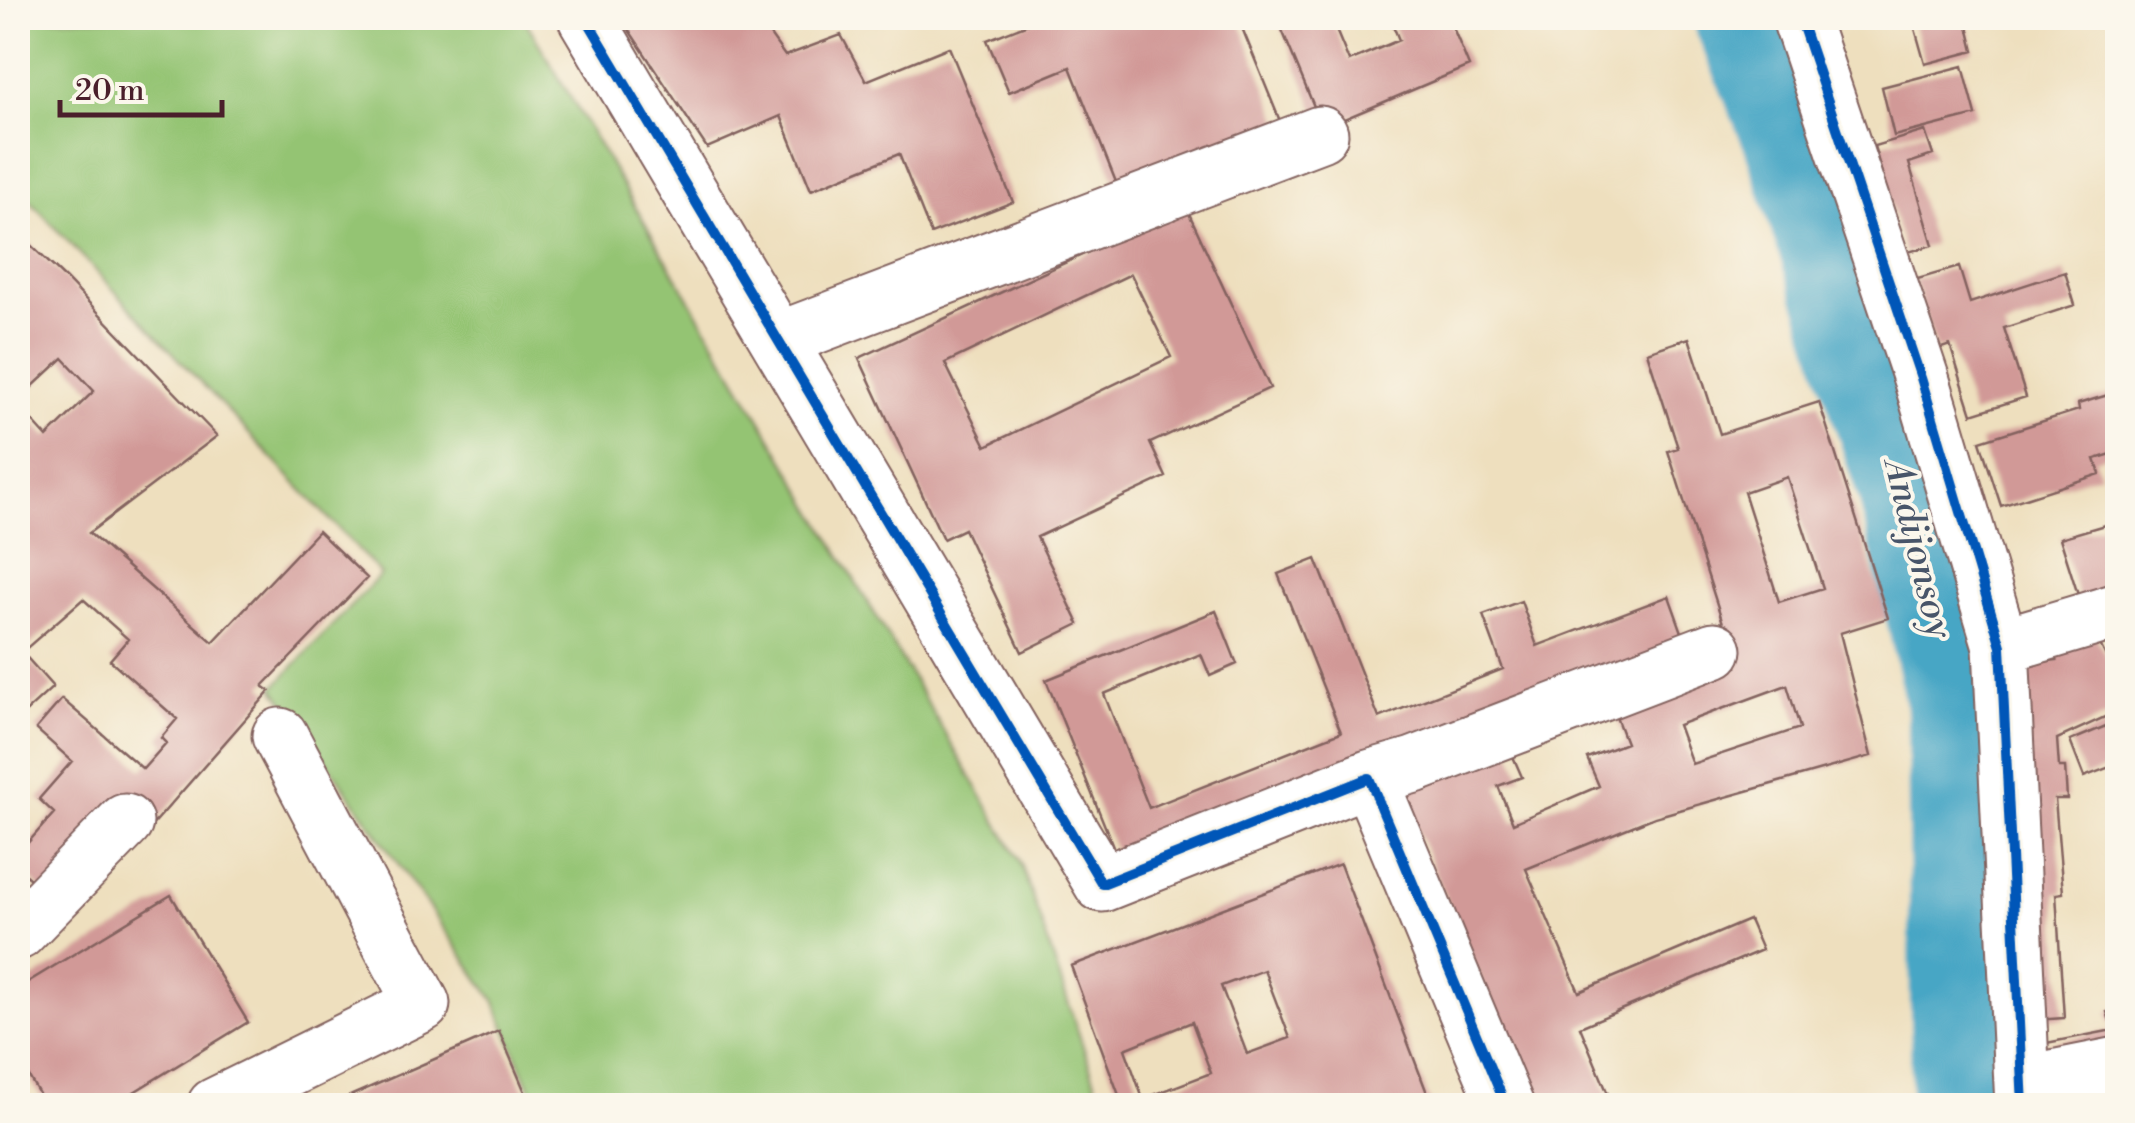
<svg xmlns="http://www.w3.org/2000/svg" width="2135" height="1123" viewBox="0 0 2135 1123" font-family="'Libre Bodoni',serif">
  <rect width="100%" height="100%" fill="#fbf7ec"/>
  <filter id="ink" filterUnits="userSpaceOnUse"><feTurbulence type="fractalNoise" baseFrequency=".01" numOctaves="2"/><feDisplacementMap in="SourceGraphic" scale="20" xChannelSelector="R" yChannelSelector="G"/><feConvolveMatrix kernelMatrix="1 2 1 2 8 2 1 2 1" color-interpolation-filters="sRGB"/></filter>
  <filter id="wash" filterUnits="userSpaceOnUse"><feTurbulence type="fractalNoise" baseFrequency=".0048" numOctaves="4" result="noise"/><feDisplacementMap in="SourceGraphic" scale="40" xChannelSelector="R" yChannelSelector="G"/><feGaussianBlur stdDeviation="2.25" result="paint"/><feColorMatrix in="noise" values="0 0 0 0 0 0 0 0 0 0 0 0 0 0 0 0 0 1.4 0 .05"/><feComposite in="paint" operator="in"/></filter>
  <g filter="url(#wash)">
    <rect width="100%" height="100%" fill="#eedfbe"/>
    <!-- green -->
    <path fill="#94c473" stroke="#6f724f" stroke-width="2.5" d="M 18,18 L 524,18 L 1020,861 L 1103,1105 L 537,1105 L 494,1000 L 274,687 L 381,574 L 18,188 Z"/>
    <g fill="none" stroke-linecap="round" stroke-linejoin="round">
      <!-- river -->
      <path stroke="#46a6c5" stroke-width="98" d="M 1743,18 L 1791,134 L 1907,491 L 1956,707 L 1960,1106"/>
    </g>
    <g id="blocks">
      <!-- building -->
      <path fill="#d19997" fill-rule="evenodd" d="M 621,18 L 758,18 L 785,56 L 841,35 L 866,81 L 949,47 L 1013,202 L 931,234 L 899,154 L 811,190 L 781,116 L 707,148 Z
        M 1043,18 L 1238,18 L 1280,121 L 1118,187 L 1070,67 L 1009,92 L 987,40 Z
        M 1277,18 L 1331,18 L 1349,61 L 1399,40 L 1390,18 L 1449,18 L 1469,66 L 1323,128 Z
        M 1912,18 L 1966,18 L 1974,51 L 1925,64 Z
        M 1963,66 L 1976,115 L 1894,136 L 1882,87 Z
        M 1925,131 L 1933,155 L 1909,163 L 1933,245 L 1905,253 L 1874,146 Z
        M 1186,207 L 1270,388 L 1150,443 L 1166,477 L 1037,537 L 1079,624 L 1022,652 L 964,529 L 943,539 L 859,358 ZM 1131,274 L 1171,357 L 986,446 L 945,363 Z
        M 18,233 L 65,278 L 217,436 L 89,533 L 213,642 L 318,531 L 367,578 L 263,686 L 270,691 L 150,828 L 45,893 L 18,868 L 18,854 L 54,813 L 39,799 L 72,761 L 36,729 L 62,699 L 143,769 L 166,743 L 161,738 L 177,719 L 110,660 L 128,639 L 83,599 L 22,652 L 53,687 L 18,719 L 18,405 L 47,437 L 94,391 L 63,358 L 18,400 Z
        M 1959,267 L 1970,303 L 2065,272 L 2075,305 L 2004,328 L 2026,397 L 1972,414 L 1950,345 L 1936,350 L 1914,280 Z
        M 1689,338 L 1720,434 L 1819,402 L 1888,618 L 1840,633 L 1871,756 L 1655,817 L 1526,869 L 1579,992 L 1749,920 L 1762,950 L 1580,1027 L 1613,1106 L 1535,1106 L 1400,790 L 1508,745 L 1522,777 L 1498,786 L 1513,823 L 1599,786 L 1587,758 L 1626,743 L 1613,709 L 1737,667 L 1668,451 L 1678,448 L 1647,352 ZM 1787,477 L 1823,588 L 1779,602 L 1744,492 ZM 1787,685 L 1800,728 L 1692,764 L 1678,725 Z
        M 2118,392 L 2118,452 L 2095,459 L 2100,474 L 2001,506 L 1980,441 L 2079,410 L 2078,404 Z
        M 2115,522 L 2118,603 L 2084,614 L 2060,538 Z
        M 1316,559 L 1379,718 L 1503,669 L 1483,615 L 1521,601 L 1537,646 L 1669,596 L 1688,649 L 1121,866 L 1046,680 L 1216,611 L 1237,664 L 1210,676 L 1201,654 L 1104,694 L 1149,808 L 1341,732 L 1278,574 Z
        M 2093,630 L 2118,681 L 2118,711 L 2057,739 L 2059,767 L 2065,767 L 2067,799 L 2055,799 L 2063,893 L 2056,894 L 2064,1018 L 2035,1020 L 2018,665 L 2057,660 L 2052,649 Z
        M 2106,726 L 2118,755 L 2118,764 L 2084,777 L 2070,741 Z
        M 1340,864 L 1432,1106 L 1123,1106 L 1071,966 ZM 1264,970 L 1290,1038 L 1247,1054 L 1221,986 ZM 1192,1022 L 1211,1073 L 1143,1099 L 1125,1049 Z
        M 171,895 L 248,1022 L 111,1106 L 46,1106 L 18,1058 L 18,988 Z
        M 2118,1008 L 2118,1061 L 2033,1078 L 2026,1047 L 2113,1030 L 2107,1012 Z
        M 499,1031 L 531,1106 L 478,1106 L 475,1097 L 456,1106 L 327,1106 Z
        M 2118,1084 L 2118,1106 L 2075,1106 L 2073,1095 Z"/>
    </g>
  </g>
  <g filter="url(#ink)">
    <use href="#blocks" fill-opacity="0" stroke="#83625e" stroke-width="2.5"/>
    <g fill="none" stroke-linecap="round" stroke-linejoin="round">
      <!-- minor casing -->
      <g stroke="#83625e" stroke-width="59">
        <path id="minor" d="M 586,18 L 1102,884 L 1369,778 L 1506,1106
          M 1800,18 L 1921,378 L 2001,646 L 2023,1106
          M 778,340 L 1320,134
          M 2001,646 L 2118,611
          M 1369,778 L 1414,765 L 1714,650
          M 18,932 L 125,822
          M 2023,1084 L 2118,1065
          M 215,1106 L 422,1004 L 280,736"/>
      </g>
      <!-- minor -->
      <use href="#minor" stroke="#fff" stroke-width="55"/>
      <!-- cycleway casing -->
      <g stroke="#fbf7ec" stroke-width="16">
        <path id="cycleway" d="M 586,18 L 1102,884 L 1369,778 L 1506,1106
          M 1800,18 L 1921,378 L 2001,646 L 2023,1106"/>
      </g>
      <!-- cycleway -->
      <use href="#cycleway" stroke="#0057b8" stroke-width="10"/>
    </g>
  </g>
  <g text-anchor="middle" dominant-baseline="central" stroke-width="8" stroke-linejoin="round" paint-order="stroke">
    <!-- water labels -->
    <g font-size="38" font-style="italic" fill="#485569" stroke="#fbf7ec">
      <text transform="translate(1918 549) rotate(76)">Andijonsoy</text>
    </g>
  </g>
  <!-- margin -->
  <rect width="2135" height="1123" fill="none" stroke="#fbf7ec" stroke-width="60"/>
  <!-- scale -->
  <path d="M60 100v15h162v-15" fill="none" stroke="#4a1f2b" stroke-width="5"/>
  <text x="75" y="100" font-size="30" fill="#4a1f2b" stroke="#fbf7ec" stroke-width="8" paint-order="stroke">20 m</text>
</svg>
